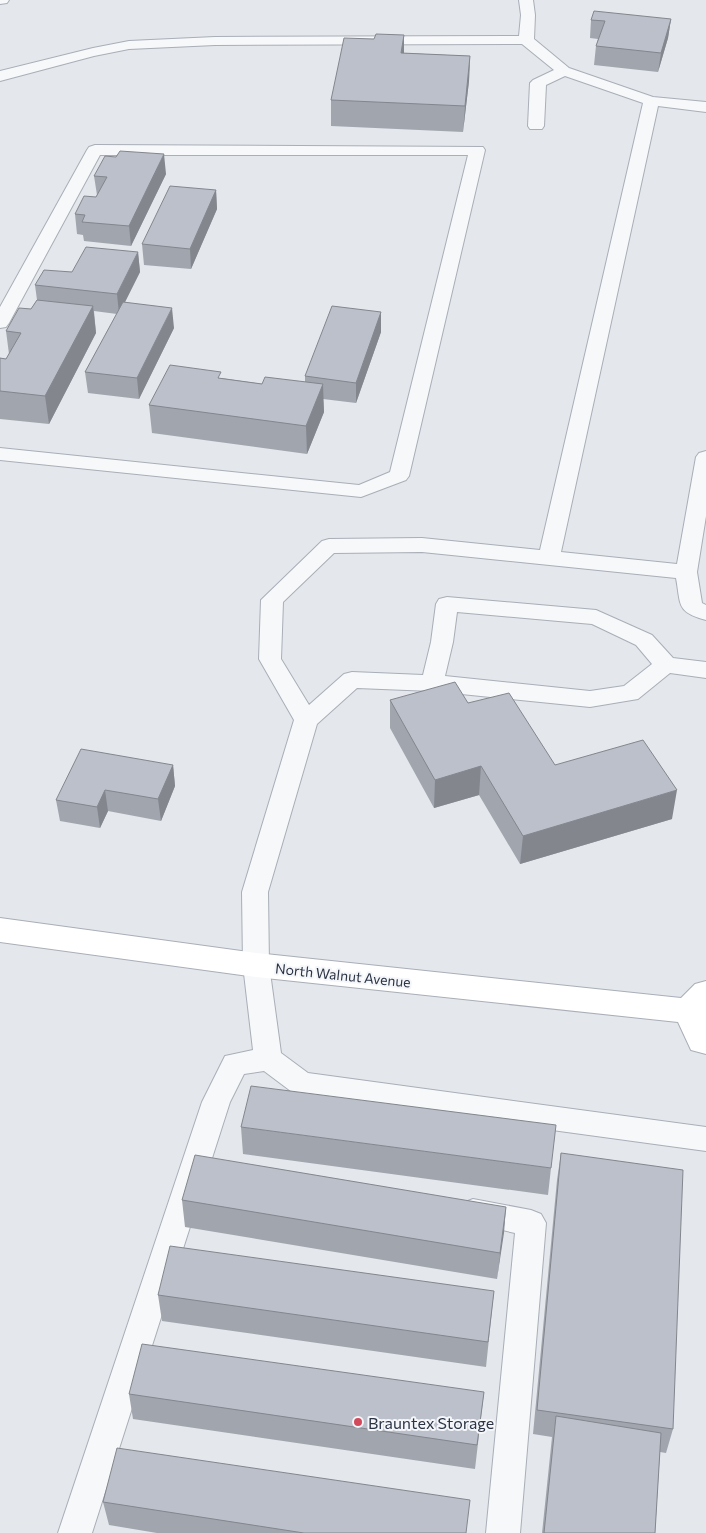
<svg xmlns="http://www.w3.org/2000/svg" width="706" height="1533" viewBox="0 0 706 1533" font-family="Commissioner,sans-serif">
  <rect width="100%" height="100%" fill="#e4e7ec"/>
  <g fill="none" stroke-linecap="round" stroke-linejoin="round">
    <!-- lane casing -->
    <g stroke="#a9aeb7" stroke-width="2">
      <path id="lane" d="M 0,0 L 9,0 L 7,3 L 0,4 Z
        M 519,0 L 533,0 L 535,15 L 534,39 L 569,68 L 653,97 L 706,102 L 706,112 L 658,106 L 561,552 L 677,564 L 696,457 L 699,453 L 706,451 L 706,516 L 697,572 L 702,603 L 706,605 L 706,620 C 676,612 681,605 676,578 L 422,552 L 334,553 L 283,602 L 281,659 L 309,705 L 344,674 L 352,672 L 423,675 L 431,642 L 436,604 L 439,599 L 447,597 L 596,610 L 652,635 L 673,658 L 706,662 L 706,678 L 670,673 L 638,699 L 590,707 L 432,691 L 357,688 L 317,724 L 268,892 L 269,965 L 281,1053 L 308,1073 L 706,1127 L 706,1151 L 302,1096 L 292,1092 L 264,1071 L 244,1074 L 230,1102 L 92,1533 L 58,1533 L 202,1102 L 225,1056 L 253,1050 L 243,965 L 242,892 L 294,720 L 259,659 L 261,600 L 322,541 L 329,539 L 422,538 L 540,550 L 643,103 L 565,76 L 546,85 L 544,126 L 542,129 L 530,129 L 528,126 L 530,83 L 533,80 L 554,70 L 522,44 L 215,45 L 129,49 L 94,56 L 0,81 L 0,71 L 93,48 L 129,41 L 215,37 L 519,36 L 521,15 ZM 457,612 L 592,624 L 636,645 L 652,664 L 624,686 L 590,691 L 445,676 L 453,642 Z
        M 95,145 L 483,147 L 485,150 L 409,476 L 406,480 L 361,497 L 0,460 L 0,448 L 359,485 L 390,472 L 468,155 L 100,155 L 9,323 L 6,327 L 0,328 L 0,307 L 87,150 L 89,147 Z
        M 473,1199 L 531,1210 L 541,1214 L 546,1223 L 520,1533 L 486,1533 L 515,1233 L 463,1221 L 458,1212 L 463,1203 Z"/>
    </g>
    <!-- secondary casing -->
    <g stroke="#a9aeb7" stroke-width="2">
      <path id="secondary" d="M 0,918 L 256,953 L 681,998 L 695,984 L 706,981 L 706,1054 L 691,1050 L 678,1022 L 256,977 L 0,942 Z"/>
    </g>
    <!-- lane -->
    <use href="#lane" fill="#f7f8fa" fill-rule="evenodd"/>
    <!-- secondary -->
    <use href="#secondary" fill="#fff" fill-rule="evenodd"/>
  </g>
  <!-- wall -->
  <path fill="#a1a5ae" d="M 671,19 L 668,38 L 658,72 L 594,65 L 596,46 L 598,39 L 590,38 L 591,20 Z
    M 404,35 L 404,53 L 470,56 L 469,81 L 463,132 L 331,126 L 331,100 L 374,39 Z
    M 166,174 L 131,246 L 84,241 L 83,235 L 77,234 L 75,214 L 96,197 L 97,195 L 94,176 Z
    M 216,190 L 217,209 L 191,269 L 144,265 L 142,244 Z
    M 138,252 L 140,272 L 125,302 L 174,328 L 139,399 L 88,393 L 85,372 L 117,314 L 94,311 L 96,333 L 49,424 L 0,419 L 0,358 L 6,359 L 9,354 L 6,331 L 31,309 L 37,300 L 35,285 L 72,272 Z
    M 381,312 L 381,332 L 356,403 L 323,399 L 324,412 L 307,454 L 152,433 L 149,405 L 221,378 L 262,384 L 305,382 L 305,376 Z
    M 390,700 L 468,703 L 555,765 L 672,819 L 520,864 L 479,795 L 434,808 L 390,728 Z
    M 173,765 L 175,786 L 161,821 L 108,811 L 100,828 L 60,821 L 56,800 Z
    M 241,1127 L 551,1168 L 548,1195 L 243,1154 Z
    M 561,1153 L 673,1429 L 666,1453 L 660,1452 L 655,1533 L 542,1533 L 552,1437 L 533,1434 L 557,1180 Z
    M 182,1200 L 506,1207 L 497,1279 L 185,1227 Z
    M 494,1291 L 486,1367 L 162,1321 L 158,1295 Z
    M 484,1392 L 475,1469 L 133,1419 L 129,1394 Z
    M 103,1502 L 466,1533 L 157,1533 L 109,1525 Z"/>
  <!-- shaded-wall -->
  <path fill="#83868d" d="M 671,19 L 668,38 L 658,72 L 661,53 Z
    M 404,35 L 404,60 L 401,53 Z
    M 470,56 L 469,81 L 463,132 L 465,106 Z
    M 164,154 L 166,174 L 131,246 L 129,226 Z
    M 216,190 L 217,209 L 191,269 L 190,249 Z
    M 138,252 L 140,272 L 119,314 L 117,294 Z
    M 93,306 L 96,333 L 49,424 L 45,396 Z
    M 172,308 L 174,328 L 139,399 L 137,378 Z
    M 381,312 L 381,332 L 356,403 L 356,383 Z
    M 323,384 L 324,412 L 307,454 L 306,426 Z
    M 173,765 L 175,786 L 161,821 L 158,799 Z
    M 481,766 L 479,795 L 434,808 L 435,780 Z
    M 105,790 L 108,811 L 100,828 L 97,807 Z
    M 677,790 L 672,819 L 520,864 L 523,836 Z
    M 506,1207 L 504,1233 L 497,1279 L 500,1253 Z"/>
  <!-- building -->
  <path fill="#bbc0ca" stroke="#83868d" d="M 594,11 L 671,19 L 661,53 L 596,46 L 605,21 L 591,20 Z
    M 376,34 L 404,35 L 401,53 L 470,56 L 465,106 L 331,100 L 344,38 L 374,39 Z
    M 120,151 L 164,154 L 129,226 L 82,222 L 85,215 L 75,214 L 84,196 L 96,197 L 107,177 L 94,176 L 105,156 L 116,157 Z
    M 170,186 L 216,190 L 190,249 L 142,244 Z
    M 86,247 L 138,252 L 117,294 L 35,285 L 44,270 L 72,272 Z
    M 37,300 L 93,306 L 45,396 L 0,391 L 0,358 L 6,359 L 21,333 L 6,331 L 19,308 L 31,309 Z
    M 123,302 L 172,308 L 137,378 L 85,372 Z
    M 332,306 L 381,312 L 356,383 L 305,376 Z
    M 170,365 L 221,372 L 218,378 L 262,384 L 265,377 L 323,384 L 306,426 L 149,405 Z
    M 455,682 L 468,703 L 509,693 L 555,765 L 643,740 L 677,790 L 523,836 L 481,766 L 435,780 L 390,700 Z
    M 81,749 L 173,765 L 158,799 L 105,790 L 97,807 L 56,800 Z
    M 251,1086 L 556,1125 L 551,1168 L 241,1127 Z
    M 561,1153 L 683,1170 L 673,1429 L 537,1410 Z
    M 195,1155 L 506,1207 L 500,1253 L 182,1200 Z
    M 170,1246 L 494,1291 L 488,1342 L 158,1295 Z
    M 142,1344 L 484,1392 L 477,1445 L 129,1394 Z
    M 556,1416 L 661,1433 L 655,1533 L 544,1533 Z
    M 117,1448 L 470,1500 L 466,1533 L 304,1533 L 103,1502 Z"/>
  <!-- markers -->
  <circle fill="#d1495b" stroke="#f4f6f9" stroke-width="2" cx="358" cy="1422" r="5"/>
  <g text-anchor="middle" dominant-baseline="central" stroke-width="4" stroke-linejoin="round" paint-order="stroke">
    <!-- street labels -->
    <g font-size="14" fill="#2b3445" stroke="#f4f6f9">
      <text transform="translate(343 975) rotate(6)">North Walnut Avenue</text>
    </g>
    <!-- near-poi labels -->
    <g font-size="16" fill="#2b3445" stroke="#f4f6f9" text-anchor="start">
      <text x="368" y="1422">Brauntex Storage</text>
    </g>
  </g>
</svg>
